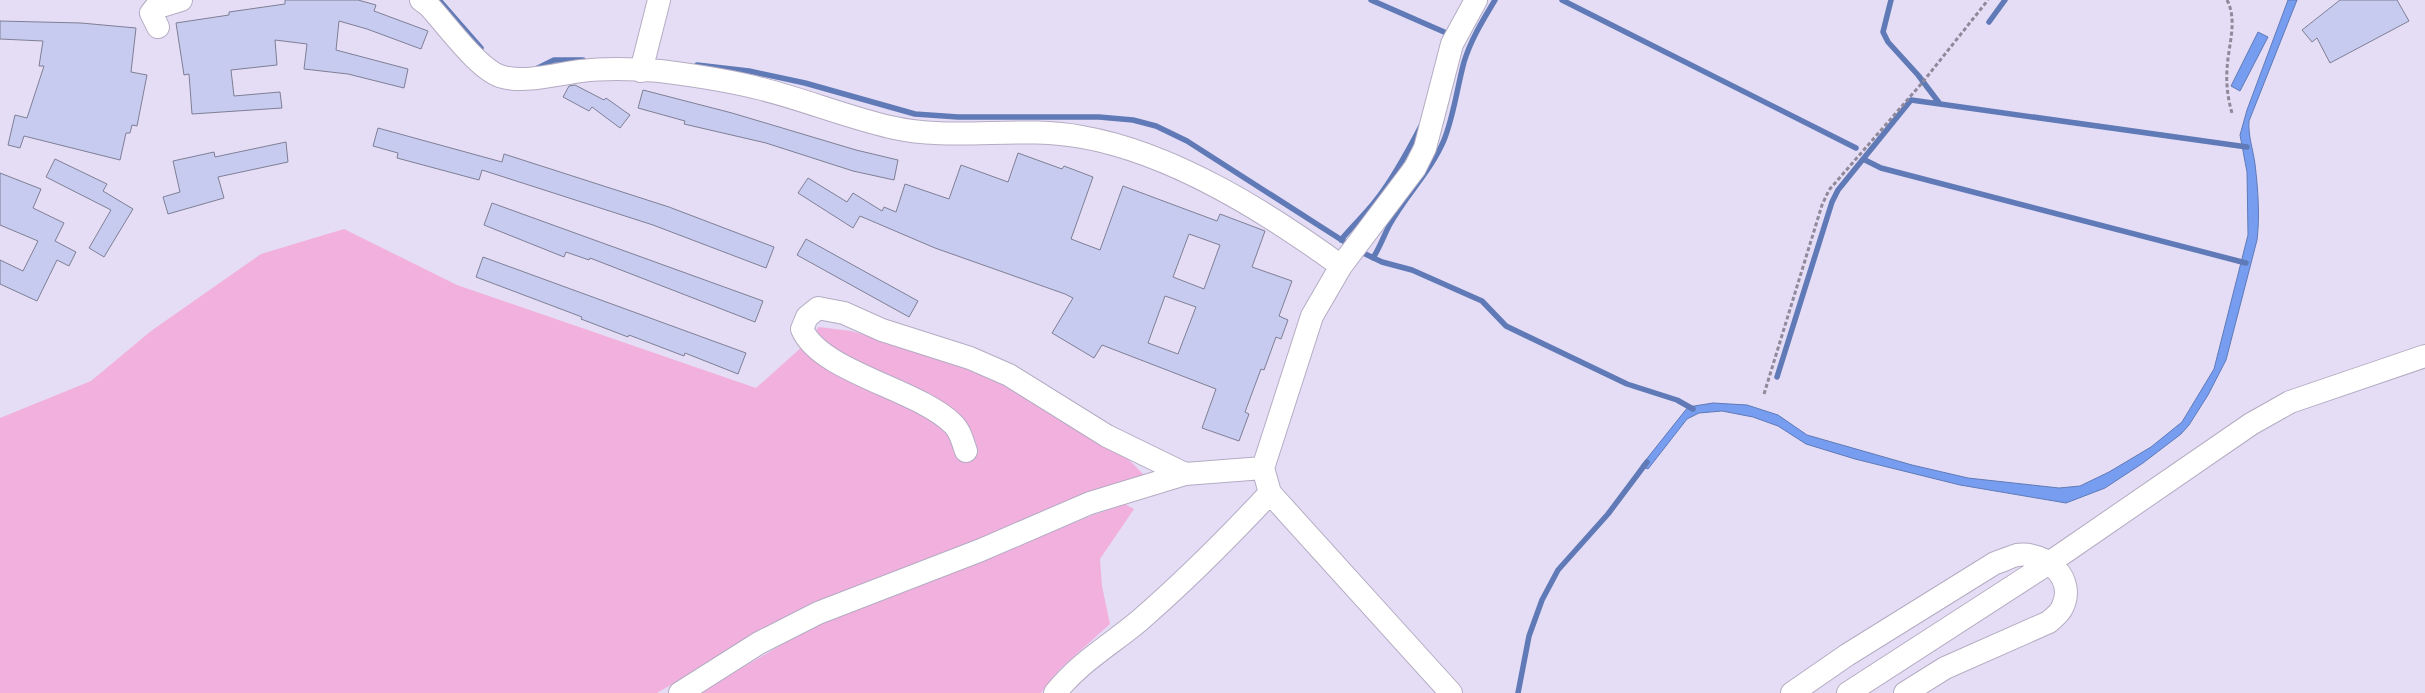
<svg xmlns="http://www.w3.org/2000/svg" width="2425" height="693" viewBox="0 0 2425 693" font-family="Ubuntu,sans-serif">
  <rect width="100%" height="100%" fill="#e5ddf5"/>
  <!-- green -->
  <path fill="#f2b0de" d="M 344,229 L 457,285 L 756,388 L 804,345 L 969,442 L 872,373 L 813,334 L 819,327 L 851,331 L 968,364 L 1124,455 L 1145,476 L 750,639 L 657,693 L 0,693 L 0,418 L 91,381 L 151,331 L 261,254 Z
    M 1125,504 L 1134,509 L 1100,559 L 1102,586 L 1110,624 L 1059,670 L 1041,693 L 698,693 L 837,613 L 951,573 L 1093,515 Z"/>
  <!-- water -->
  <path fill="#769df0" stroke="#607ab7" d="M 2288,0 L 2297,0 L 2249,121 C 2248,136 2253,149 2255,164 C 2258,189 2260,216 2257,240 L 2226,360 L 2208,395 L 2189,425 L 2181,434 L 2143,463 L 2105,488 L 2066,503 L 1960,485 L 1855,459 L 1806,444 L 1778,426 L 1753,417 L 1722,411 L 1699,413 L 1687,419 L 1648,469 L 1641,466 L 1688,407 L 1713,403 L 1747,405 L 1778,415 L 1807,435 L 1912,465 L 1968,478 L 2059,488 L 2080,486 L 2109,472 L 2151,447 L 2182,422 L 2214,369 L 2248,235 L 2247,172 L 2240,135 L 2247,110 Z
    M 2258,32 L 2268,37 L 2240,91 L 2231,86 Z"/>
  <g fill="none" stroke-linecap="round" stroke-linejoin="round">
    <!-- stream -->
    <path stroke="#607ab7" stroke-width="5.5" d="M 439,0 L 481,48
      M 1371,0 L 1451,35
      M 1562,0 L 1856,148
      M 1891,0 L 1883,32 L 1888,42 L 1918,75 L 1940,104 L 2247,147
      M 1989,22 L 2005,0
      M 697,65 L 749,71 L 805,83 L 915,114 L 958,117 L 1099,117 L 1133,120 L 1156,126 L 1187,141 L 1351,246
      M 536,69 L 554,60 L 583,60
      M 1863,159 L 1881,168 L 2246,263
      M 1341,240 C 1352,226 1366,214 1377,199 C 1394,177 1408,151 1421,126
      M 1359,251 L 1382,262 L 1412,270 L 1482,301 L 1506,326 L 1627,384 L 1677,400 L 1693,409
      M 1373,258 C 1380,247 1384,235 1390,224 C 1406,195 1431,171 1444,140 C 1454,115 1457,88 1464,62 C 1471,39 1483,20 1495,0
      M 1777,377 L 1832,202 L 1838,190 L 1911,100 L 1940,104
      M 1518,693 L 1529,636 L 1542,600 L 1558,570 L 1608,514 L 1647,462"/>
  </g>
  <!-- building -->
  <path fill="#c8cbf0" stroke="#7e7f95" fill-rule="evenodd" d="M 285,0 L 358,0 L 376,5 L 374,11 L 428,31 L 421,49 L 367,29 L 339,21 L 336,50 L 408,69 L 404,88 L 348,74 L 304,69 L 307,44 L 275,40 L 277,65 L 231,70 L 234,96 L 280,92 L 282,108 L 192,114 L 189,74 L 184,75 L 176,23 L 229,15 L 229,12 L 285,4 Z
    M 2340,0 L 2397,0 L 2409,21 L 2330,63 L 2317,38 L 2312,42 L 2302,30 Z
    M 0,21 L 81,23 L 136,28 L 131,72 L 147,75 L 137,126 L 132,125 L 130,133 L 126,133 L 120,160 L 24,136 L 20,148 L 8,145 L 15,115 L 27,118 L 44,66 L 39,66 L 43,41 L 0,39 Z
    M 575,85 L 604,100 L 606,98 L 630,115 L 620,128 L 592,107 L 589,111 L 563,97 L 569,86 Z
    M 643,90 L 732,113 L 856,150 L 898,160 L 894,180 L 853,171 L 766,143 L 684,124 L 685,121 L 638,108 Z
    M 378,128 L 502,162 L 504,154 L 669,207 L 774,247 L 766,268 L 653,225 L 482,170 L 479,180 L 397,158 L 398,153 L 373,146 Z
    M 286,142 L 288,162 L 218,177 L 224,198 L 168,214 L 163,197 L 180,192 L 173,161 L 214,152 L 215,157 Z
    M 1018,153 L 1062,169 L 1064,166 L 1093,177 L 1071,239 L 1100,250 L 1123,186 L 1217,221 L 1220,214 L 1265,231 L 1252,267 L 1292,281 L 1279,316 L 1288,320 L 1281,339 L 1276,337 L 1264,370 L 1261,369 L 1245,412 L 1249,414 L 1239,441 L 1202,428 L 1216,389 L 1102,345 L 1094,358 L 1052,333 L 1073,298 L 1065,294 L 935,248 L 860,216 L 853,228 L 798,193 L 808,178 L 847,202 L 853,193 L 882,211 L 884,207 L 896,212 L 905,184 L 949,199 L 961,165 L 1008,182 ZM 1189,234 L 1220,245 L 1204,289 L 1173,277 ZM 1165,296 L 1196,307 L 1178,354 L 1148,343 Z
    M 55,159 L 107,184 L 103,191 L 133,209 L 104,257 L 89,248 L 111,210 L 46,177 Z
    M 0,173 L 41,189 L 33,208 L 64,223 L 55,241 L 76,252 L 69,266 L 57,260 L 37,301 L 0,284 L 0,260 L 23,271 L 38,241 L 0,225 Z
    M 492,203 L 763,301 L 755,322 L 590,258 L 589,260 L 566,252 L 564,257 L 484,225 Z
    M 806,239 L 918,301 L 909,317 L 797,255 Z
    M 483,257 L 746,353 L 738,374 L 685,353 L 684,356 L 629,335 L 628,337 L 581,319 L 582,317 L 476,277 Z"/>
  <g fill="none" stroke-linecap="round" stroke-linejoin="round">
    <!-- minor casing -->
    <g stroke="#b4acc3" stroke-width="24">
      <path id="minor" d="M 421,0 L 429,6 C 446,24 480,72 503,77 C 528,83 556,74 581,71 C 604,68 637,69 660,71 C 692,75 731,81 762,89 C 805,100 847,117 890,127 C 953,142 1019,125 1082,137 C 1173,153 1267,212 1341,266
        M 158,27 L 151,13 L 155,8 L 181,0
        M 641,71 L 659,0
        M 966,451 C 963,443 960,430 953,424 C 918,389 820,372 802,329 L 807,317 L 818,308 L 844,313 L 882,330 L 970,358 L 1009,375 L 1107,436 L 1185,474
        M 680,693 L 759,643 L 818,613 L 981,550 L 1090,503 L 1185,474 L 1263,468
        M 1055,693 C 1081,661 1109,646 1139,621 C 1185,581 1228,538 1270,493
        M 1451,693 L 1270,493 L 1263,468 L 1312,316 L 1341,266 L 1415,168 L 1425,148 L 1452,44 L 1476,0
        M 1792,693 L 1847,655 L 1995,563 C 2002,561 2010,557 2017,555 C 2046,551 2077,579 2062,608 C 2060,613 2053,618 2049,622 L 1945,668 L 1905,693
        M 1848,693 L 2049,563 L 2251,424 L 2290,402 L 2425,356"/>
    </g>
    <!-- path -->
    <path stroke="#8f899a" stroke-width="3" stroke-dasharray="4 2.5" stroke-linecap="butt" d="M 2227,0 C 2238,21 2228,46 2227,70 C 2226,85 2228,99 2232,113
      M 1764,394 L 1822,205 L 1829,190 L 1922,83 L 1988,0"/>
    <!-- minor -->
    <use href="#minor" stroke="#fff" stroke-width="22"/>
  </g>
</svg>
